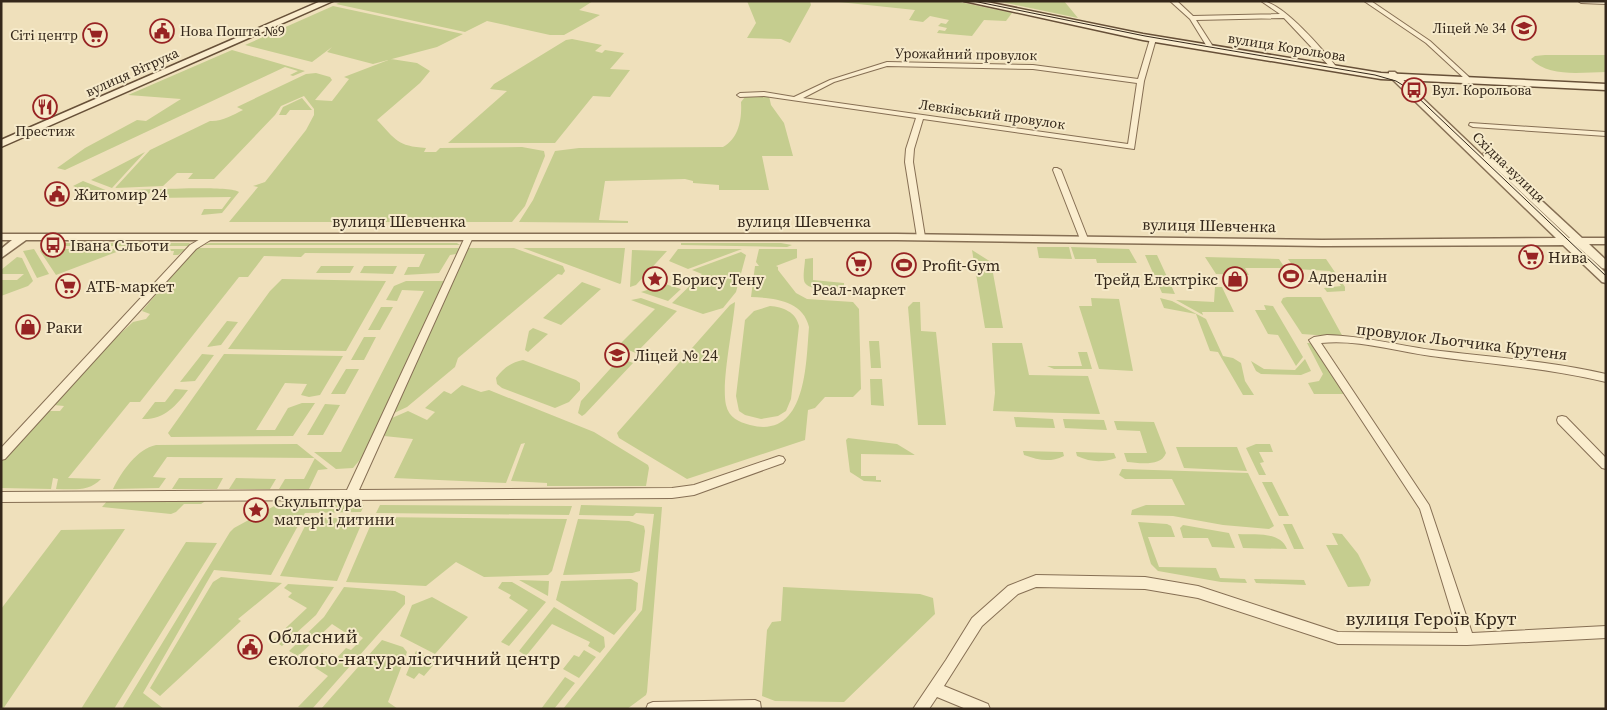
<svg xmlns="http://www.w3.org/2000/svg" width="1607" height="710" viewBox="0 0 1607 710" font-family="'Source Serif 4',serif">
  <rect width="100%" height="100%" fill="#efe0bb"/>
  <!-- green -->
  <path fill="#c5cd8f" d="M 343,1 L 593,1 L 579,10 L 600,15 L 564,35 L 550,35 L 487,21 L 465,32 L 336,4 Z
    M 747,1 L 810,1 L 811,5 L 790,43 L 781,39 L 747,38 L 756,23 Z
    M 955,1 L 1012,13 L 1006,21 L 984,20 L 972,36 L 937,33 L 939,30 L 945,31 L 947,28 L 938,26 L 941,23 L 946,24 L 949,20 L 930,16 L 923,22 L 909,20 L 915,10 L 839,2 Z
    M 997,1 L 1064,1 L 1078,18 Z
    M 333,6 L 463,34 L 437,47 L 373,64 L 327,52 L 332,47 L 312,62 L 245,45 Z
    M 572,39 L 602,45 L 595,51 L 602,53 L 605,50 L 624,53 L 610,69 L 630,70 L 610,97 L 593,96 L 555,143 L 448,143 L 507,91 L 490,89 L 494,84 L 566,40 Z
    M 232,50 L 305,71 L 293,76 L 290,75 L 298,71 L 285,67 L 65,170 L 57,168 L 85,148 L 137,120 L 146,121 L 181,99 L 128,95 Z
    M 1545,55 L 1606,55 L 1606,72 C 1582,72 1549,78 1531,59 L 1535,56 Z
    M 391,59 L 417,63 L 430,71 L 420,83 L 377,120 C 396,140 397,146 426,148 L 424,152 L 436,152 L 440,148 L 522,147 L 544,151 L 545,156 L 525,206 L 512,222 L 229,222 L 258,187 L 253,186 L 265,182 L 306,130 L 314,115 L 314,109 L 304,96 L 281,106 L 275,115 L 214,179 L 188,179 L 193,173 L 177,173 L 163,186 L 115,188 L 150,150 L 210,121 C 221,122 233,115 243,110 L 237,107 L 306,74 L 316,73 L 330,77 L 332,80 L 315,100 L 332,101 L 349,79 L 344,77 Z
    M 751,96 L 769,96 L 771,105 L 784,123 L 793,156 L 762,156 L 769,190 L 719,190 L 719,185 L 693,183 L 693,181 L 685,179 L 605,181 L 599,220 L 628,221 L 628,223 L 519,222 L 533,200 L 555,151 L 579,148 L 723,147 C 739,138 742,119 741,102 L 745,97 Z
    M 302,98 L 312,110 L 290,110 L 286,115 L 279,115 L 283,107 Z
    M 145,152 L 112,188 L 91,180 Z
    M 83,181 L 108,191 L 98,196 L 73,186 Z
    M 153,189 L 145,198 L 107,198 L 113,191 Z
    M 159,189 C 173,189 231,186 239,192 L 222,213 L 201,215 L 204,209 L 222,209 L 231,197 L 150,198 Z
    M 47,243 L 190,243 L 188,246 L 45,246 Z
    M 210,243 L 457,243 L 460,245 L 201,245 Z
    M 681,243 L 781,243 L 792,245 L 787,247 L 681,245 Z
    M 1037,247 L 1069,247 L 1072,259 L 1039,258 Z
    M 1071,247 L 1129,249 L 1137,263 L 1097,263 L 1096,259 L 1075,259 Z
    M 196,248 L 459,248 L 456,254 L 450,255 L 439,273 L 404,275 L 408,267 L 419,267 L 425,254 L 305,253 L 301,257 L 264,256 L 248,277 L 239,277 L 140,402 L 130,402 L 68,478 L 101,479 C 89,492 73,489 56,489 L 58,479 L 53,478 L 51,489 L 1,488 L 1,461 L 48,411 L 60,411 L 64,406 L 54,405 L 110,343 L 133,322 L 146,319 L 150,314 L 142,311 Z
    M 468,248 L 514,248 L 563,266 L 565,271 L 562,275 L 558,274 L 458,358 L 455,367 L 407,407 L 392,414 Z
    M 523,248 L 625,248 L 621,283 L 620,284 Z
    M 34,249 L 49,274 L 37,278 L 23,251 Z
    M 42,249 L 186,249 L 178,255 L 173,255 L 174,251 L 119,251 L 56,275 L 40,251 Z
    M 678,249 L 742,249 L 688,269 L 669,261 Z
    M 759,249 L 797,249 L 797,258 L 776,266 L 778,267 L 778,270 L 796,293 L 807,299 L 853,302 L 859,309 L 861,389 L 853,397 L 825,397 L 815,408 L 808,410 L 805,440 L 687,479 L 619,438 L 617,433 L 730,305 L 735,302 C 733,329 721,382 726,405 C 729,418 739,422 750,425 C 807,440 806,362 809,327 C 803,300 773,298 751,297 L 755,266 L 759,266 L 756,262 Z
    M 632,250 L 667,251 L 636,285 L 630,287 Z
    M 972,250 L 991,262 L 1003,328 L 985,328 Z
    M 741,252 L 746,255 L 736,292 L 723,308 L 703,314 L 672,303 L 702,274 L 692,270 Z
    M 1145,255 L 1157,255 L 1175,294 L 1162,293 Z
    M 17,257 L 22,258 L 33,281 L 28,286 L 1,296 L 1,280 L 17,280 L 24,274 L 1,274 L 1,270 Z
    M 1205,257 L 1279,259 L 1285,268 L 1245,268 L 1249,275 L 1216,274 Z
    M 813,258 L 813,280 L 844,283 L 844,287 C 836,290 810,291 805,283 C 802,278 805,265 805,259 Z
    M 1288,259 L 1326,259 L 1345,287 L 1345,291 L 1327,292 L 1324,288 L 1341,286 L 1330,271 L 1295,269 Z
    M 321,266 L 354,266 L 350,273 L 316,273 Z
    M 364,266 L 397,266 L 393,274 L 360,273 Z
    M 282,279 L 386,281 L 346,351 L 228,349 L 270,291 Z
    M 406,281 L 444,281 L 364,455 L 353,468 L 336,469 L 314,452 L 341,452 L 424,291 L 402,290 L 397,301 L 386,300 L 394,286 Z
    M 582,282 L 601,289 L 561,325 L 543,318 Z
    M 665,284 L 681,289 L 668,301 L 641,292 Z
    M 1215,287 L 1222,287 L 1234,312 L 1202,312 L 1203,315 L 1176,300 L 1214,302 Z
    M 1287,297 L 1321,297 L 1343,337 L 1302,334 L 1281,302 L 1283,298 Z
    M 641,298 L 677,311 L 636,353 L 618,346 L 655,309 L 631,300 Z
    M 1091,298 L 1119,299 L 1133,371 L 1099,369 L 1079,306 L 1092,306 Z
    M 1160,298 L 1172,301 L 1206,319 L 1223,356 L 1233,358 L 1241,363 L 1245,381 L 1254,395 L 1243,395 L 1218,352 L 1210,351 L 1196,314 L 1164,308 Z
    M 913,302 L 920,302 L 921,331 L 936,332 L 946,425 L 918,425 L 908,307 Z
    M 1264,305 L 1273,306 L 1303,357 L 1296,366 L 1278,335 L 1268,334 L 1255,310 L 1266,310 Z
    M 770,306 C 783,307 796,312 799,326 L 791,399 L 786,411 L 778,416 L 761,419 L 745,415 L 739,411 L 736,396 L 745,320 L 754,311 Z
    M 381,307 L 393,307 L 380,330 L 368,330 Z
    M 227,321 L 238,322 L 221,345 L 207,347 Z
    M 533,328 L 548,334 L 528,352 L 525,350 L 529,331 Z
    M 364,337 L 376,337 L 364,360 L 351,360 Z
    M 869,341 L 879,341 L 881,368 L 871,368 Z
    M 992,343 L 1022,343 L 1029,375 L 1088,376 L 1100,414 L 993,411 L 995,393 Z
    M 1307,343 L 1312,343 L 1346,394 L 1314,394 L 1308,383 L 1319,381 L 1323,374 Z
    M 1078,352 L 1087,352 L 1092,369 L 1054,369 L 1047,366 L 1082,366 Z
    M 202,354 L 214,355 L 195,381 L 180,382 Z
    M 224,354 L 343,356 L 320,395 L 309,397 L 301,395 L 307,384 L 285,383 L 256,430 L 275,430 L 288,408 L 302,403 L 315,403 L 293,436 L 171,437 L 168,433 Z
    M 620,358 L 633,363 L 585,414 L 582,416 L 578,413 L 581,401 Z
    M 1305,359 L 1311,371 L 1301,375 L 1261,374 L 1256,371 L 1251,361 L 1264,369 L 1295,370 Z
    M 523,360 L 576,380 L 580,383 L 580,390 L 569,402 L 555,408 L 502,388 L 497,384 L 496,378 C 503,368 512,362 523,360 Z
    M 346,369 L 359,369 L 345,394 L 331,394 Z
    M 870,379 L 882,379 L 884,406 L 871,405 Z
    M 462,385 L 481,392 L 489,390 L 594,432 L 648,465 L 649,468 L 646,486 L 547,486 L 547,483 L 511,481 L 525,443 L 521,444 L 506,483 L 394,478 L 413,439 L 384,436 L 392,418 L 408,411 L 427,420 L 435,412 L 425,408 L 444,391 L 451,394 Z
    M 175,389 L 188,390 C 176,406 164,420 142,419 L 155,402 L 165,402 Z
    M 325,404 L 340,405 L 323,435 L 307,435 Z
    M 1014,417 L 1053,419 L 1055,428 L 1016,427 Z
    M 1063,419 L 1104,420 L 1107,430 L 1065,428 Z
    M 1114,421 L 1154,422 L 1166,453 C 1161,467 1139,463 1127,462 L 1124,453 L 1147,453 L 1140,431 L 1117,430 Z
    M 848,438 L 897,444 L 915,455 L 861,454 L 861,476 L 876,476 L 876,480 L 881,480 L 881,482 L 864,481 L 850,472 L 846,440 Z
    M 297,444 L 328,469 L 318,470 L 309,489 L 279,489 L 285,479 L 304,479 L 315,458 L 167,457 L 153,477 L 166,478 L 159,488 L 113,489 C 122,471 137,449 156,445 Z
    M 1256,444 L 1270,444 L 1273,452 L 1259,452 L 1264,462 L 1260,463 L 1266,475 L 1259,475 L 1246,448 Z
    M 1176,447 L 1237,447 L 1247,471 L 1184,468 Z
    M 1023,451 L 1063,452 L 1064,456 C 1049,463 1039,460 1024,455 Z
    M 1076,452 L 1114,453 L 1116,458 C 1101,463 1091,462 1077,456 Z
    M 1122,469 L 1248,473 L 1274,526 L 1269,529 L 1223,525 L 1173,516 L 1131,515 L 1132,510 L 1146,505 L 1185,505 L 1172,479 L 1125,479 L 1119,475 Z
    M 179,478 L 223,478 L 217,489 L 172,489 Z
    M 236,478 L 276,479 L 270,489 L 229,489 Z
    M 1262,482 L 1272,482 L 1289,516 L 1279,516 Z
    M 210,498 L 201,504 L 184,504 L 176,512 L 171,514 L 102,507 L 108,500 Z
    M 276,505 L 364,505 L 361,512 L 305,513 L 271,575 L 214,570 L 143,693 L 164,709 L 122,709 L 230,532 L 234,528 Z
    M 380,505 L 572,506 L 569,515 L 376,513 Z
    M 581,505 L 662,507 L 647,692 L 646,695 L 627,709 L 563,709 L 642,610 L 654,514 L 636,513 L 633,516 L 579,515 Z
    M 374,517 L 567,519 L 552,571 L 548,575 L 484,577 L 456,562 L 426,586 L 346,582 Z
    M 309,518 L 364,518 L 337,581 L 280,576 Z
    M 578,519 L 629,521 L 644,526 L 645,531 L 640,571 L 632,573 L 563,575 Z
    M 1138,522 L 1167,524 L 1171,526 L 1175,537 L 1148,537 L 1159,567 L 1216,568 L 1220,578 L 1245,579 L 1247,583 L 1221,582 L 1158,571 L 1151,564 Z
    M 1283,524 L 1292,524 L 1304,549 L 1294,549 Z
    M 1183,525 L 1229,533 L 1235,548 L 1212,547 L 1208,538 L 1183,538 L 1180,528 Z
    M 125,529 L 3,709 L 1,709 L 1,609 L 61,530 Z
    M 1332,533 L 1342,534 L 1358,554 L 1371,580 L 1369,586 L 1348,587 L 1326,545 L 1338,545 Z
    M 1238,534 C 1255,535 1280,531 1287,549 L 1243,548 Z
    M 186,542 L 217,543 L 114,709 L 81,709 Z
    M 221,577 L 282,583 L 238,619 L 241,621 L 160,696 L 150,688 L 213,582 Z
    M 631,579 L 638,583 L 636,610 L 614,635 L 556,600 L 561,581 Z
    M 1254,579 L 1304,580 L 1306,585 L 1256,583 Z
    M 519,580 L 549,581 L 548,596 Z
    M 502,582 L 512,582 L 546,602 L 509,646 L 501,642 L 528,610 L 509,598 L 511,595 L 498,588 Z
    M 288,584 L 334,587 L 316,615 L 282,646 L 273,640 L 307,608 L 288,597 L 292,593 L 284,588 Z
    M 344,587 L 395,591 L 405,596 L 405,604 L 312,709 L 298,707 L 328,676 L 311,665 L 322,653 L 334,661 L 346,648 L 351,650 L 363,638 L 356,633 L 352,637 L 332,624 L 298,656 L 289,651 L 324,617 Z
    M 783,587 L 920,594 L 933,598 L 935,614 L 844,702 L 775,701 L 762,696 L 767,630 L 772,622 L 781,621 Z
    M 432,597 L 468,617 L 435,654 L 400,636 L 412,605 Z
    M 554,607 L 604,637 L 605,647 L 600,653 L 588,646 L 590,642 L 552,624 L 526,656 L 519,651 Z
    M 382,640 L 403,647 L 407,652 L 388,702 L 398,709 L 321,709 Z
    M 584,650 L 596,657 L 579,678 L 563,669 L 574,655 L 579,657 Z
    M 416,651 L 436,662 L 424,676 L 419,673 L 414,679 L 406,675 Z
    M 565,677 L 575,683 L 554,709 L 541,709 Z"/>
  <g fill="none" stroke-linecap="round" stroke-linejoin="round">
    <!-- minor casing -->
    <g stroke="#866f54" stroke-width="2">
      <path id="minor" d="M 1170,1 L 1177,1 L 1193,16 L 1280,14 L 1261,1 C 1282,1 1325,52 1338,69 L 1333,70 L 1284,18 L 1196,20 L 1212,45 L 1210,49 L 1206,49 L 1206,45 L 1190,19 Z
        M 1364,1 L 1371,1 L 1430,41 L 1469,77 L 1469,79 L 1465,79 L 1426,43 Z
        M 1578,1 L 1606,1 L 1606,4 L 1581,3 Z
        M 1153,37 L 1156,39 L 1144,81 L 1134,149 L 923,119 L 914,149 L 913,162 L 925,237 L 921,240 L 917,237 L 905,162 L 906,149 L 916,118 L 764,96 L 740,97 L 737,95 L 740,93 L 764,92 L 794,97 L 830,80 L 887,62 L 1033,65 L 1138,79 L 1150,39 ZM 887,66 L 1033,69 L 1137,83 L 1128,144 L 803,98 L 834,82 Z
        M 1470,123 L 1606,132 L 1606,136 L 1473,127 L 1469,125 Z
        M 1054,168 L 1057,168 L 1061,170 L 1088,239 L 1087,241 L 1084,242 L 1080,239 L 1053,170 Z
        M 209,234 L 213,237 L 212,239 L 196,249 L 5,459 L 1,460 L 1,448 L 190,245 Z
        M 469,234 L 473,237 L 359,490 L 672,488 L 694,485 L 779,456 L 783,457 L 785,460 L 783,463 L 694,495 L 672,498 L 1,502 L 1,492 L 347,490 L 465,237 Z
        M 1327,335 C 1362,336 1397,345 1432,350 C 1490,357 1549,361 1606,374 L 1606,382 C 1548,368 1489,364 1431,356 C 1395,351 1357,339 1321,343 L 1429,505 L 1472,633 L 1606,626 L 1606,638 L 1467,645 L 1338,644 L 1198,598 L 1145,589 L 1036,587 L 1018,594 L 982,626 L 944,686 L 988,704 L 990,709 L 966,709 L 937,697 L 929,709 L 913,709 L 946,660 L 972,618 L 1008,586 L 1036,575 L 1145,577 L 1198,586 L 1338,632 L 1458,633 L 1420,509 L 1309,340 L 1314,337 Z
        M 1562,416 L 1566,417 L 1606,458 L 1606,469 L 1602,468 L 1558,423 L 1557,420 L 1558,417 Z
        M 755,700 L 760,702 L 761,709 L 646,709 L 648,704 L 653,702 Z"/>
    </g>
    <!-- tertiary casing -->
    <g stroke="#866f54" stroke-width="3">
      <path id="tertiary" d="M 1389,72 L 1395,72 L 1484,157 L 1484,153 L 1490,153 L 1582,238 L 1606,238 L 1606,244 L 1589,244 L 1606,260 L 1606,269 L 1602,268 L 1575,244 L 1606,273 L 1606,283 L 1602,282 L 1563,245 L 1322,246 L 897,240 L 26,240 L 1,258 L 1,249 L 12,240 L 1,240 L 1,234 L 897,234 L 1322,240 L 1556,238 L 1389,76 ZM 1486,159 L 1570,238 L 1569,238 Z"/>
    </g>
    <!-- secondary casing -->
    <g stroke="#675038" stroke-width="3">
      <path id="secondary" d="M 321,1 L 333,1 L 1,147 L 1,140 Z
        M 964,1 L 982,1 L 1143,34 L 1381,73 L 1606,84 L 1606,90 L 1381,79 L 1143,40 Z"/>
    </g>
    <!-- minor -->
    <use href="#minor" fill="#faedce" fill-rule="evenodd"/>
    <!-- tertiary -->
    <use href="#tertiary" fill="#faedce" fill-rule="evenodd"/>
    <!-- secondary -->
    <use href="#secondary" fill="#faedce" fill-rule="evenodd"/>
    <!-- tram -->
    <path stroke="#34271a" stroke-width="1" d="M 973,1 L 1145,36 L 1375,75 L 1396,81 L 1409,89 L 1606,276"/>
  </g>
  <!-- icons -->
  <defs>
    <g id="school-ring" transform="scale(1.25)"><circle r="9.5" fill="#f6eaca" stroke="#972323" stroke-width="1.5"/><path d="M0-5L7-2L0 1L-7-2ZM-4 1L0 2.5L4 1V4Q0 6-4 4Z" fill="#972323"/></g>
    <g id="civic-ring" transform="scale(1.25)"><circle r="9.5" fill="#f6eaca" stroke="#972323" stroke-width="1.5"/><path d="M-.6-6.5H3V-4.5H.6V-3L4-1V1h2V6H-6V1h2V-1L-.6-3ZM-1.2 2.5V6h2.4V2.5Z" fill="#972323"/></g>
    <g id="supermarket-ring" transform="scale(1.25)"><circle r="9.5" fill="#f6eaca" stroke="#972323" stroke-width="1.5"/><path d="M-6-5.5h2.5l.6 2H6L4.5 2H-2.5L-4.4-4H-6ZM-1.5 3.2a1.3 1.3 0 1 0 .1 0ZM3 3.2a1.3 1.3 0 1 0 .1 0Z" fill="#972323"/></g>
    <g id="bus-ring" transform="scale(1.25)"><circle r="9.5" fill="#f6eaca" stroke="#972323" stroke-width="1.5"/><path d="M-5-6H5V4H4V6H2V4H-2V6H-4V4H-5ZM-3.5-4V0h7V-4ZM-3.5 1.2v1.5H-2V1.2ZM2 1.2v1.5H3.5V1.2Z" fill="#972323"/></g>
    <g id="restaurant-ring" transform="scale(1.25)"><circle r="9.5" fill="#f6eaca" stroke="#972323" stroke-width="1.5"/><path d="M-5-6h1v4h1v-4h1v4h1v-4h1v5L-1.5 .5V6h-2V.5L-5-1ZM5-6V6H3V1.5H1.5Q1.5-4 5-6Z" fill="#972323"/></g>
    <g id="stadium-ring" transform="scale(1.25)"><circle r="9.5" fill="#f6eaca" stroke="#972323" stroke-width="1.5"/><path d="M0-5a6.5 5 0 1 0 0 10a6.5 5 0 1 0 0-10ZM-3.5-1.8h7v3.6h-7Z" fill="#972323"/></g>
    <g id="sight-ring" transform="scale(1.25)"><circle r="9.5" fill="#f6eaca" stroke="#972323" stroke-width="1.5"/><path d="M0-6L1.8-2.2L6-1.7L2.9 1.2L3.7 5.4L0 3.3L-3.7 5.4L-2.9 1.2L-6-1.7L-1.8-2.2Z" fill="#972323"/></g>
    <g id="shop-ring" transform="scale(1.25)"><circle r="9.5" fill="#f6eaca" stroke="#972323" stroke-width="1.5"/><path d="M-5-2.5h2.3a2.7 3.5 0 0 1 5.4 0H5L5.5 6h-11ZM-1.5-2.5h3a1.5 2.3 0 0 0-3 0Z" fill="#972323"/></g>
  </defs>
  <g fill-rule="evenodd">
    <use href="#school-ring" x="1524" y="28"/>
    <use href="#civic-ring" x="162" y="31"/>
    <use href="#supermarket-ring" x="95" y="35"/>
    <use href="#bus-ring" x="1414" y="90"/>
    <use href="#restaurant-ring" x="45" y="107"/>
    <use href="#civic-ring" x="57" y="194"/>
    <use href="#bus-ring" x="53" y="245"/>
    <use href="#supermarket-ring" x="1531" y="257"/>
    <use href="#supermarket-ring" x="859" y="264"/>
    <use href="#stadium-ring" x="904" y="265"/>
    <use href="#stadium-ring" x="1291" y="276"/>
    <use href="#sight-ring" x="655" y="279"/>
    <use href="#shop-ring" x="1235" y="279"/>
    <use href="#supermarket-ring" x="68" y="286"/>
    <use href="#shop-ring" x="28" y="327"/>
    <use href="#school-ring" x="617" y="355"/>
    <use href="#sight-ring" x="256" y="510"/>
    <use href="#civic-ring" x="250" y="647"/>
  </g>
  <g text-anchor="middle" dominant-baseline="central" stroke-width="4" stroke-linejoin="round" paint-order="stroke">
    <!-- far-poi labels -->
    <g font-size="14" fill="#34271a" stroke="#f6eaca" text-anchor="end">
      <text x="1506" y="28">Ліцей № 34</text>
      <text x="180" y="31" text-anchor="start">Нова Пошта №9</text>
      <text x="78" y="35">Сіті центр</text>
      <text x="1432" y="90" text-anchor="start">Вул. Корольова</text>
      <text x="45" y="131" text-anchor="middle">Престиж</text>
    </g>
    <!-- far-street labels -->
    <g font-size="14" fill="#34271a" stroke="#f6eaca">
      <text transform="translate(1287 47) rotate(9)">вулиця Корольова</text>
      <text transform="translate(966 54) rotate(1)">Урожайний провулок</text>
      <text transform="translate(132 72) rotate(-24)">вулиця Вітрука</text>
      <text transform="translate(992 114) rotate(8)">Левківський провулок</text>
      <text transform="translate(1509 167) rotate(44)">Східна вулиця</text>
    </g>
    <!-- poi labels -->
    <g font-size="16" fill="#34271a" stroke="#f6eaca" text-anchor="start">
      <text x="74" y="194">Житомир 24</text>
      <text x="70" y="245">Івана Сльоти</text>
      <text x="1548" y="257">Нива</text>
      <text x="922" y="265">Profit-Gym</text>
      <text x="1308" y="276">Адреналін</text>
      <text x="672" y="279">Борису Тену</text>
      <text x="1218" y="279" text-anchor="end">Трейд Електрікс</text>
      <text x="86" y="286">АТБ-маркет</text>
      <text x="859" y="289" text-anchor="middle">Реал-маркет</text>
      <text x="46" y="327">Раки</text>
      <text x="634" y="355">Ліцей № 24</text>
      <text x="274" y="501">Скульптура<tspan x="274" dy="18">матері і дитини</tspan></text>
    </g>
    <!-- street labels -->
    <g font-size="16" fill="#34271a" stroke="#f6eaca">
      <text x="399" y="221">вулиця Шевченка</text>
      <text x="804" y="221">вулиця Шевченка</text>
      <text transform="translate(1209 225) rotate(1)">вулиця Шевченка</text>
      <text transform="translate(1462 341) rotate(7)">провулок Льотчика Крутеня</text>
    </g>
    <!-- near-street labels -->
    <g font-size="19" fill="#34271a" stroke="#f6eaca">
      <text x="1431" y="618">вулиця Героїв Крут</text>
    </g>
    <!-- near-poi labels -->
    <g font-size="19" fill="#34271a" stroke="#f6eaca" text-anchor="start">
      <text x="268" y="636">Обласний<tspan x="268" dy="22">еколого-натуралістичний центр</tspan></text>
    </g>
  </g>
  <!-- border -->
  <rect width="1607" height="710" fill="none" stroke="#34271a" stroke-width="5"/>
</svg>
